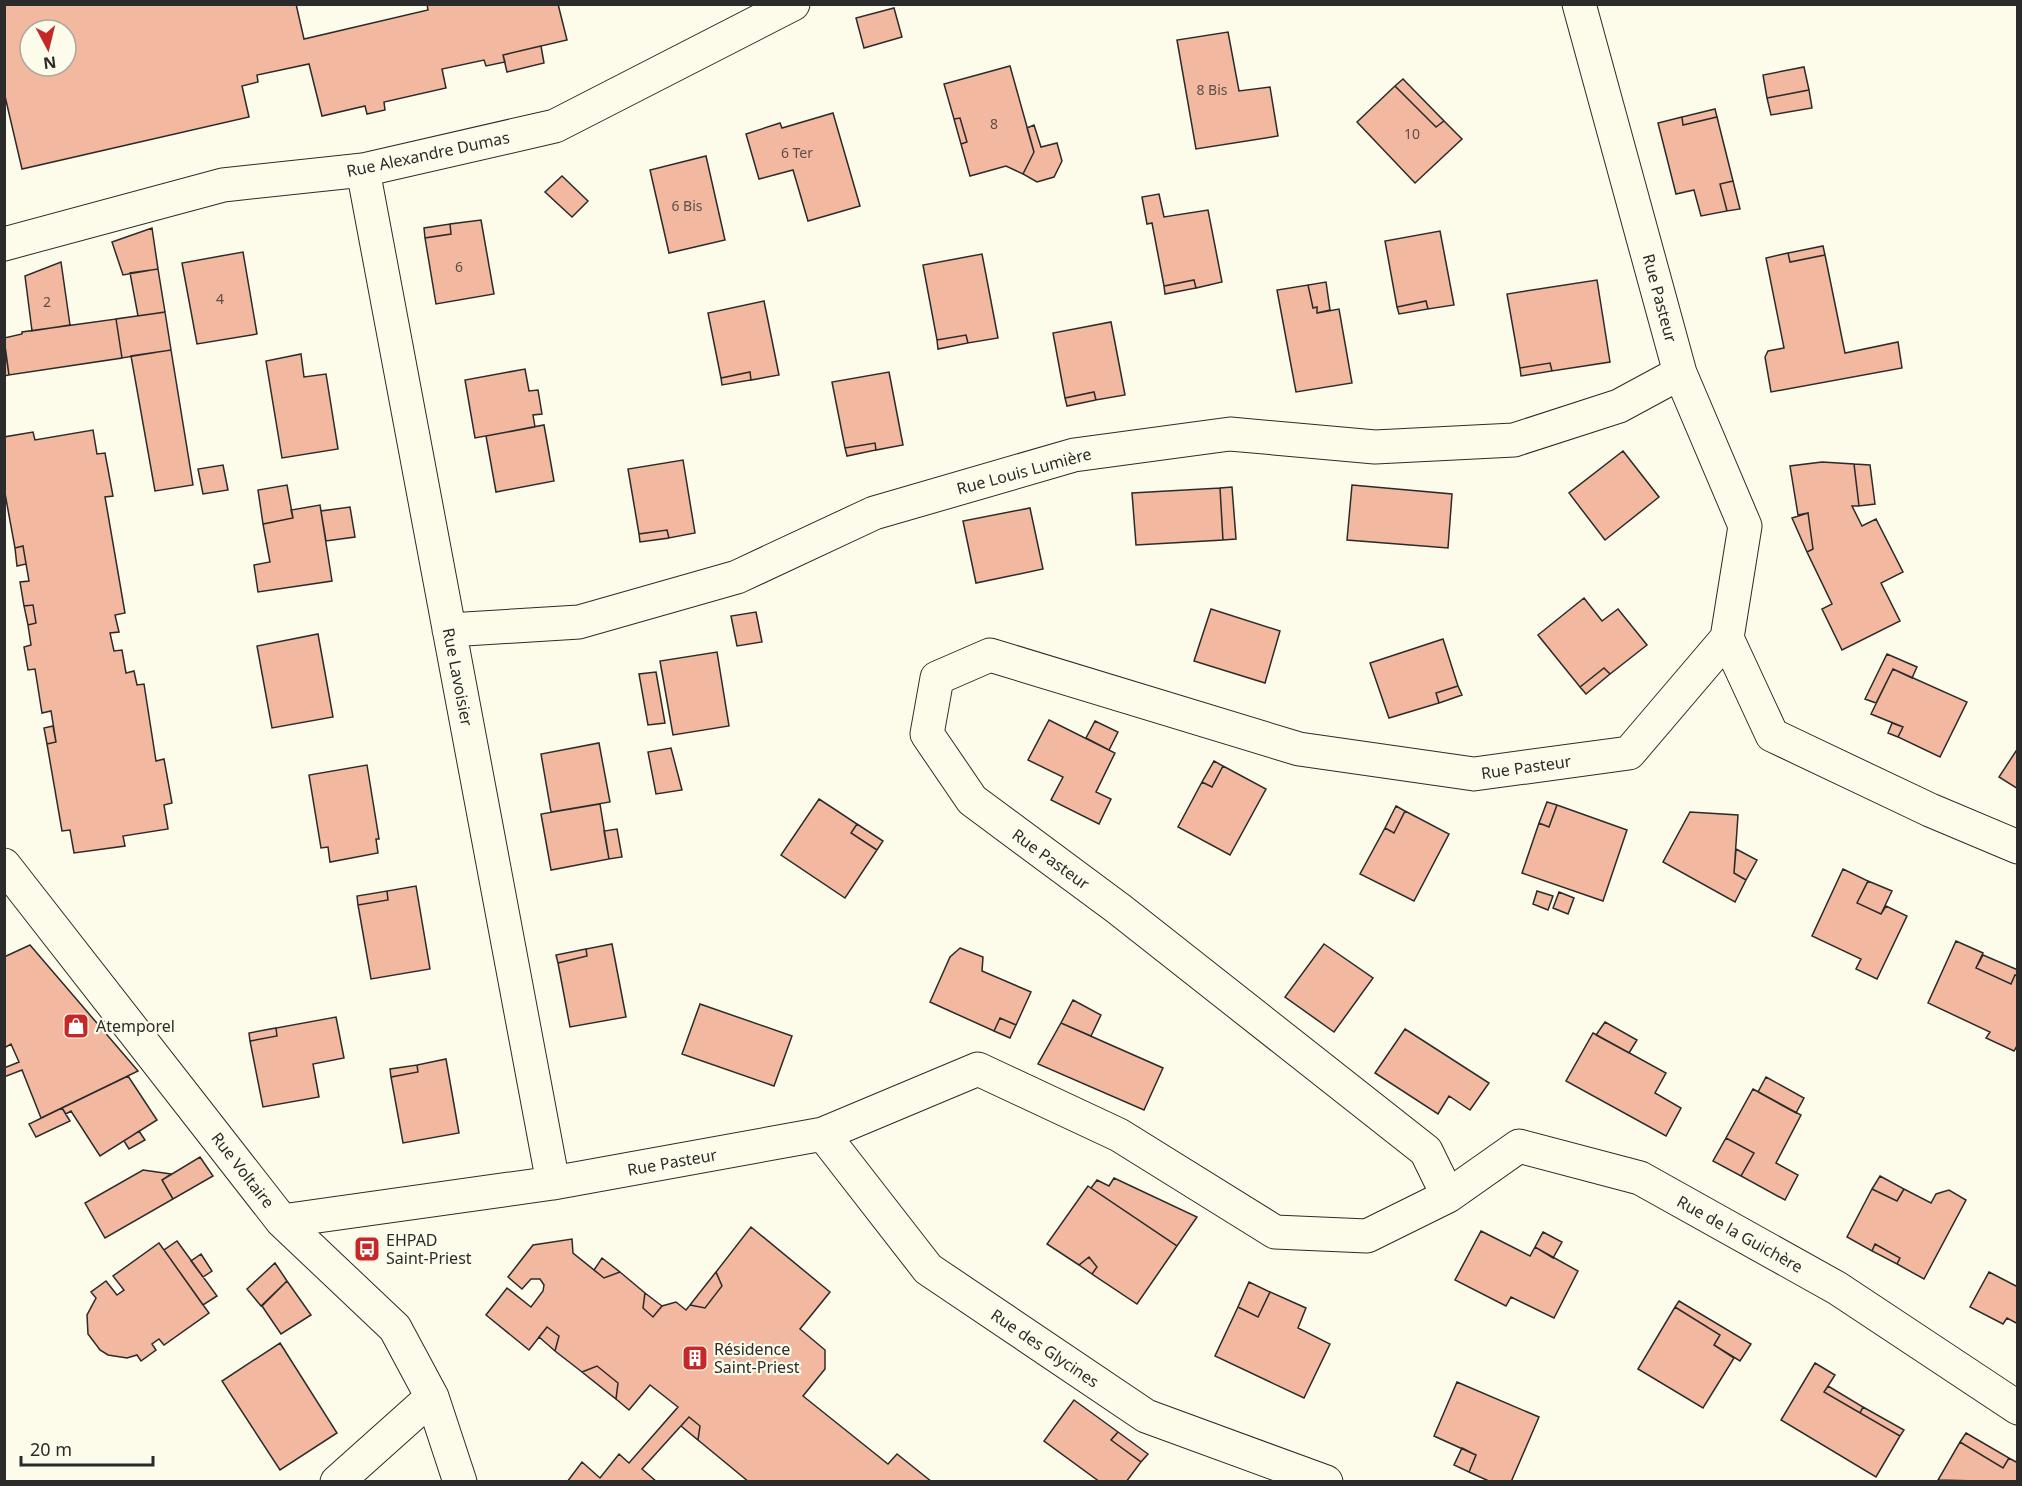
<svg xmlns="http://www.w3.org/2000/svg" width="2022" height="1486" viewBox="0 0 2022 1486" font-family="'Noto Sans',sans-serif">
  <rect width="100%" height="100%" fill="#fdfbea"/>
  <!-- building -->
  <path fill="#f2b8a0" stroke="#2b2b2b" stroke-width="1.5" fill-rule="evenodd" d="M 4,4 L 296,4 L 304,39 L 428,10 L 427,4 L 558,4 L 567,40 L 503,55 L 505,62 L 486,66 L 484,60 L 442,69 L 446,88 L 384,102 L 385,110 L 367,114 L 365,106 L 322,116 L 309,64 L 257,75 L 258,82 L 242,86 L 249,117 L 22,169 L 4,92 ZM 30,30 L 66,30 L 66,66 L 30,66 Z
    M 894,8 L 902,37 L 864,48 L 856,18 Z
    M 1228,32 L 1239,91 L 1270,87 L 1278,136 L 1196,149 L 1177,40 Z
    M 541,46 L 544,63 L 507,72 L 503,55 Z
    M 1010,66 L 1034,152 L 1023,174 L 1006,166 L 970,176 L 961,144 L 967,142 L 960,118 L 954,119 L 944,84 Z
    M 1804,67 L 1809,90 L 1767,98 L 1763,75 Z
    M 1403,79 L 1444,121 L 1436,127 L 1395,86 Z
    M 1395,86 L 1436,127 L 1444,121 L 1462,139 L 1415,183 L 1357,122 Z
    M 1809,90 L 1812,108 L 1771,115 L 1767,98 Z
    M 1715,109 L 1717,117 L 1683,125 L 1682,117 Z
    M 833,113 L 860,206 L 808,221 L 793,170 L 759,179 L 746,134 L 780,123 L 782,128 Z
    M 1682,117 L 1683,125 L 1717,117 L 1733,181 L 1720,184 L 1727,211 L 1701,216 L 1694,190 L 1676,194 L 1658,123 Z
    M 960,118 L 967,142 L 961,144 L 954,119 Z
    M 1034,125 L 1041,147 L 1057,143 L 1062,161 L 1054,177 L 1037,182 L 1023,174 L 1034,152 L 1027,128 Z
    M 706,156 L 725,240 L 669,253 L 650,170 Z
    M 562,176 L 588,201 L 572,217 L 545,192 Z
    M 1733,181 L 1740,209 L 1727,211 L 1720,184 Z
    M 1159,194 L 1164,217 L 1208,210 L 1222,282 L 1196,288 L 1194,280 L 1164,286 L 1152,223 L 1147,224 L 1142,197 Z
    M 481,220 L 494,294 L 436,304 L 425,238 L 451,234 L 450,224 Z
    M 450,224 L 451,234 L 425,238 L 424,228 Z
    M 152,228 L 158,269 L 123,275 L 112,242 Z
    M 1440,231 L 1454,305 L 1428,309 L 1426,301 L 1397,307 L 1385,241 Z
    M 1823,246 L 1825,255 L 1790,262 L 1788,253 Z
    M 243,252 L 257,334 L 197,344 L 182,263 Z
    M 1788,253 L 1790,262 L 1825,255 L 1845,353 L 1898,342 L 1902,368 L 1771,392 L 1765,357 L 1768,351 L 1784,348 L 1766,258 Z
    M 982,254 L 998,338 L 968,343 L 966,335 L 937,340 L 923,265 Z
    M 61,262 L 70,325 L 32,331 L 25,276 Z
    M 158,269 L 165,312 L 138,316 L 130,273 Z
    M 1194,280 L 1196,288 L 1165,294 L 1164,286 Z
    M 1597,280 L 1610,362 L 1552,371 L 1550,363 L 1520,368 L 1507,294 Z
    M 1326,282 L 1330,310 L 1317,313 L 1317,307 L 1313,308 L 1308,285 Z
    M 1308,285 L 1313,308 L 1317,307 L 1317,313 L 1339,309 L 1352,383 L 1296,392 L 1277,290 Z
    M 764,301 L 779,375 L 751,380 L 750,372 L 721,378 L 708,313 Z
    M 1426,301 L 1428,309 L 1399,314 L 1397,307 Z
    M 165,312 L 171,350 L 122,358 L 116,319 Z
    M 116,319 L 122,358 L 9,375 L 4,338 L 22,334 L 22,332 Z
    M 1111,322 L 1125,395 L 1096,400 L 1094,392 L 1065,398 L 1053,333 Z
    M 966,335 L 968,343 L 938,349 L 937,340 Z
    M 4,342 L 9,375 L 4,376 Z
    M 171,350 L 193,485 L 155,491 L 131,356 Z
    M 301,354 L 304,377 L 326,374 L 338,449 L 282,458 L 266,361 Z
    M 1550,363 L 1552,371 L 1521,376 L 1520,368 Z
    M 525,369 L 529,391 L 538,390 L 542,414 L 533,415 L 535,427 L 475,438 L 465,380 Z
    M 750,372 L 751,380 L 722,385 L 721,378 Z
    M 889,372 L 903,445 L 876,450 L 875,443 L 845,448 L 832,382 Z
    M 1094,392 L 1096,400 L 1067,406 L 1065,398 Z
    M 544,425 L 554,481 L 496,492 L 486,436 Z
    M 93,430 L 97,454 L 105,453 L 113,496 L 105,497 L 125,613 L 115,615 L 119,632 L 110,633 L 114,651 L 122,650 L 126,673 L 134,671 L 137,685 L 144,684 L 156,761 L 164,759 L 172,803 L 164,805 L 168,829 L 123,836 L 125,846 L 74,853 L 70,830 L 62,831 L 47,744 L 56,742 L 51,711 L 42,713 L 35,669 L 28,670 L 24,647 L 31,645 L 28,625 L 36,623 L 33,605 L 24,606 L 20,582 L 29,581 L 23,546 L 15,548 L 4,488 L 4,437 L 33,432 L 35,440 Z
    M 875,443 L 876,450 L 847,456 L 845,448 Z
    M 1623,451 L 1659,497 L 1605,540 L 1569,493 Z
    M 683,460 L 695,533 L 669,538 L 667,530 L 639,534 L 628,469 Z
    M 1822,462 L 1854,464 L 1859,506 L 1852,506 L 1862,526 L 1876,519 L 1903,572 L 1881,583 L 1900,621 L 1842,650 L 1822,609 L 1832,604 L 1807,552 L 1813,549 L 1808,513 L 1798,515 L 1790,466 Z
    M 1854,464 L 1870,465 L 1875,504 L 1859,506 Z
    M 223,465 L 228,490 L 203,494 L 198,469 Z
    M 287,485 L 293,518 L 263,524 L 258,490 Z
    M 1352,485 L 1452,494 L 1448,548 L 1347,540 Z
    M 1232,487 L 1236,539 L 1223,540 L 1220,488 Z
    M 1220,488 L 1223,540 L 1136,545 L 1132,493 Z
    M 320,505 L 332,581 L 258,592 L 254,565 L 270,562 L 263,524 L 293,518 L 291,510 Z
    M 350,507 L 355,537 L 326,541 L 321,511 Z
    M 1030,508 L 1043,569 L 976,583 L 963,521 Z
    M 1808,513 L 1813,549 L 1807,552 L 1792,518 Z
    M 667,530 L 669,538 L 640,542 L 639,534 Z
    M 23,546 L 26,564 L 17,566 L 15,548 Z
    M 1584,598 L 1602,621 L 1618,609 L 1647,645 L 1610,674 L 1604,668 L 1580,687 L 1538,635 Z
    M 33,605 L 36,623 L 28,625 L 24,606 Z
    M 1211,609 L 1280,631 L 1265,683 L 1194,661 Z
    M 756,612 L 762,642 L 737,646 L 731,616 Z
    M 318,634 L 333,717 L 272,728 L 257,646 Z
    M 1443,639 L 1458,686 L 1436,693 L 1439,703 L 1389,718 L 1370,663 Z
    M 717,652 L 729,726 L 673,735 L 660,661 Z
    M 1887,654 L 1917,667 L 1912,678 L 1893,669 L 1876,703 L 1865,699 Z
    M 1604,668 L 1610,674 L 1586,694 L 1580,687 Z
    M 1893,669 L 1967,702 L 1940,757 L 1898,737 L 1903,727 L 1871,714 Z
    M 656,672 L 665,723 L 648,725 L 639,674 Z
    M 1458,686 L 1462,695 L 1439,703 L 1436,693 Z
    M 1049,720 L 1115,753 L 1096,792 L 1111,799 L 1099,824 L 1051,800 L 1063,777 L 1028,760 Z
    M 1095,721 L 1118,732 L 1109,750 L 1086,738 Z
    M 1892,723 L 1903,727 L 1898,737 L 1888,733 Z
    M 53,726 L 56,742 L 47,744 L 44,728 Z
    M 599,743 L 610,802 L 551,812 L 541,754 Z
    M 671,748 L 682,790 L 656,794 L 648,752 Z
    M 2018,748 L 2018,789 L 1999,777 Z
    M 1214,761 L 1223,766 L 1212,787 L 1202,782 Z
    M 367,765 L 379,839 L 376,839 L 378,853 L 330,862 L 328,847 L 321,848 L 309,775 Z
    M 1223,766 L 1266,789 L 1230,855 L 1178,827 L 1202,782 L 1212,787 Z
    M 819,799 L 857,824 L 851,833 L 877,850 L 845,898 L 781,855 Z
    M 1547,802 L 1557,805 L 1549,827 L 1539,823 Z
    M 600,804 L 609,859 L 551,870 L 541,814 Z
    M 1557,805 L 1627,830 L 1603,901 L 1522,873 L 1539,823 L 1549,827 Z
    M 1396,806 L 1405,811 L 1394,833 L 1385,828 Z
    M 1405,811 L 1449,834 L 1414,901 L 1360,874 L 1385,828 L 1394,833 Z
    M 1690,812 L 1738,815 L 1734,873 L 1746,880 L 1735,902 L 1663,862 Z
    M 857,824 L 883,841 L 877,850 L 851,833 Z
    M 617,829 L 622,857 L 609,859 L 604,831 Z
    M 1736,849 L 1757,860 L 1746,880 L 1734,873 Z
    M 1843,869 L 1868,881 L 1857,903 L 1881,914 L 1886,906 L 1907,916 L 1877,979 L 1856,969 L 1861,959 L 1812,936 Z
    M 1868,881 L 1892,891 L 1881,914 L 1857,903 Z
    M 416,886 L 430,969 L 371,979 L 358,905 L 388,900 L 387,891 Z
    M 387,891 L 388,900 L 358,905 L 357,896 Z
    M 1537,891 L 1553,896 L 1548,910 L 1533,904 Z
    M 1559,892 L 1574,898 L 1568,914 L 1553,908 Z
    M 1956,941 L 1983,953 L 1976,968 L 2011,984 L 2015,975 L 2018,976 L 2018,1044 L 2014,1051 L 1986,1038 L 1990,1032 L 1928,1003 Z
    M 612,944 L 626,1017 L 570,1027 L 558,963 L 587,956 L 586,949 Z
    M 1324,944 L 1373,978 L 1334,1032 L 1285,997 Z
    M 30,945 L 138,1071 L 41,1118 L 22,1070 L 4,1077 L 4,1068 L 19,1062 L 11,1044 L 6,1047 L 4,1043 L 4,957 Z
    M 960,948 L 983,957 L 982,971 L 1031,992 L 1016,1025 L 1000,1018 L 994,1031 L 930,1002 L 950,957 Z
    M 586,949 L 587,956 L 558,963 L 556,955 Z
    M 1983,955 L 2018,970 L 2018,976 L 2015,975 L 2011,984 L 1976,968 Z
    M 1073,1000 L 1101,1015 L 1091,1036 L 1061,1023 Z
    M 700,1004 L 792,1036 L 774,1086 L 682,1054 Z
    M 336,1017 L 344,1058 L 313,1064 L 319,1097 L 263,1107 L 250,1041 L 277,1036 L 276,1028 Z
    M 1000,1018 L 1016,1025 L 1010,1038 L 994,1031 Z
    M 1605,1022 L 1637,1040 L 1629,1053 L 1596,1035 Z
    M 1061,1023 L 1163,1068 L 1144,1110 L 1038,1064 Z
    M 276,1028 L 277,1036 L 250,1041 L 249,1033 Z
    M 1405,1029 L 1489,1083 L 1470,1110 L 1449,1096 L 1438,1114 L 1375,1073 Z
    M 1593,1033 L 1666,1073 L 1655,1093 L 1681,1108 L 1666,1136 L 1566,1081 Z
    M 446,1059 L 459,1133 L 403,1143 L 391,1077 L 418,1072 L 417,1065 Z
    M 417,1065 L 418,1072 L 391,1077 L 390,1069 Z
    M 128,1076 L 157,1120 L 100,1156 L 71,1111 L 66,1114 L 62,1108 Z
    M 1766,1077 L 1804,1098 L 1796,1113 L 1758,1092 Z
    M 1753,1089 L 1801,1115 L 1776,1163 L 1798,1175 L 1785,1200 L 1741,1176 L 1754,1153 L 1726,1138 Z
    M 62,1108 L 70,1121 L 36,1137 L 29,1124 Z
    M 139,1131 L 145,1140 L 129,1149 L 124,1141 Z
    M 1726,1138 L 1754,1153 L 1741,1176 L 1713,1161 Z
    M 200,1157 L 213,1176 L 173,1199 L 162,1180 Z
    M 143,1170 L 171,1174 L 162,1180 L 173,1199 L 105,1238 L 85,1203 Z
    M 1880,1176 L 1904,1189 L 1897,1201 L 1872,1189 Z
    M 1114,1178 L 1197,1217 L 1177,1246 L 1091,1188 L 1097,1180 L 1109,1186 Z
    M 1088,1186 L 1177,1246 L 1137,1304 L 1092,1274 L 1097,1267 L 1089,1257 L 1079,1265 L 1047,1244 Z
    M 1872,1189 L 1897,1201 L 1904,1189 L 1931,1203 L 1936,1194 L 1949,1190 L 1966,1200 L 1924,1279 L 1897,1264 L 1900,1258 L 1875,1244 L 1872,1251 L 1847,1237 Z
    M 751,1227 L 830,1292 L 800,1329 L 825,1350 L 825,1369 L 803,1396 L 888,1464 L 897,1454 L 932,1482 L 749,1482 L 698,1440 L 700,1426 L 689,1417 L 642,1469 L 657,1482 L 567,1482 L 582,1462 L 600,1478 L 619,1454 L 629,1463 L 678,1407 L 650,1385 L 629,1410 L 616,1399 L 618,1383 L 597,1366 L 582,1372 L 555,1351 L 559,1336 L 547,1327 L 529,1350 L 486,1315 L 507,1288 L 531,1307 L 543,1291 L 544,1285 L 540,1279 L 531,1279 L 522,1289 L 508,1277 L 533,1245 L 572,1239 L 573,1253 L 604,1278 L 620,1272 L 645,1293 L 643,1308 L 653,1317 L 662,1306 L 676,1302 L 686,1310 L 690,1305 L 705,1308 L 722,1286 L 716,1272 Z
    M 1481,1231 L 1530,1256 L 1535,1247 L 1578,1271 L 1554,1318 L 1511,1297 L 1506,1306 L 1455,1280 Z
    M 1543,1232 L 1562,1242 L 1553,1258 L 1535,1247 Z
    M 177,1241 L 217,1296 L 203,1305 L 164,1250 Z
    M 159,1243 L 209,1313 L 164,1345 L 159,1339 L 152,1344 L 156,1350 L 141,1361 L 137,1355 L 127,1358 L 108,1355 L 100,1350 L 88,1334 L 87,1315 L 96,1298 L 91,1292 L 106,1281 L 117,1295 L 124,1290 L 113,1276 Z
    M 1875,1244 L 1900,1258 L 1897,1264 L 1872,1251 Z
    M 201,1254 L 212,1271 L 203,1277 L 191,1261 Z
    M 1089,1257 L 1097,1267 L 1092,1274 L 1079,1265 Z
    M 602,1258 L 620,1272 L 604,1278 L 594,1270 Z
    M 275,1263 L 287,1281 L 261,1306 L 247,1289 Z
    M 716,1272 L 722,1286 L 705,1308 L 690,1305 Z
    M 1989,1272 L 2018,1287 L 2018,1324 L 2007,1318 L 2003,1324 L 1970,1307 Z
    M 287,1281 L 311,1315 L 281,1334 L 262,1306 Z
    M 1249,1282 L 1270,1292 L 1258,1317 L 1238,1307 Z
    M 1270,1292 L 1306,1308 L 1298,1328 L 1330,1344 L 1304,1398 L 1215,1356 L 1238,1307 L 1258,1317 Z
    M 645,1293 L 662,1306 L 653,1317 L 643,1308 Z
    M 1679,1301 L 1751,1344 L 1740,1361 L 1714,1345 L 1720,1335 L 1675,1307 Z
    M 1675,1307 L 1720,1335 L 1714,1345 L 1734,1358 L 1703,1408 L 1638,1369 Z
    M 547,1327 L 559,1336 L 555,1351 L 539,1337 Z
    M 280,1343 L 337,1433 L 280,1470 L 222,1381 Z
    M 1815,1363 L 1835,1375 L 1824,1392 L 1900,1436 L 1876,1477 L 1781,1420 Z
    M 597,1366 L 618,1383 L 616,1399 L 582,1372 Z
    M 1457,1382 L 1539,1417 L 1511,1482 L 1491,1482 L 1469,1472 L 1476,1455 L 1434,1436 Z
    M 1828,1386 L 1863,1407 L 1860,1413 L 1824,1392 Z
    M 1074,1400 L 1118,1432 L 1111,1440 L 1141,1462 L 1126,1482 L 1100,1482 L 1044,1441 Z
    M 1863,1407 L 1904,1430 L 1900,1436 L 1860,1413 Z
    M 689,1417 L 700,1426 L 698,1440 L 681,1426 Z
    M 1118,1432 L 1148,1454 L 1141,1462 L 1111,1440 Z
    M 1966,1433 L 2009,1458 L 2003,1468 L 1960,1442 Z
    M 1960,1442 L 2003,1468 L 2009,1458 L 2018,1463 L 2018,1482 L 1938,1480 Z
    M 1462,1448 L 1476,1455 L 1469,1472 L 1454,1465 Z"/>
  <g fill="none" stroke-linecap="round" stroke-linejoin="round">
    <!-- minor casing -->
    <g stroke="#2b2b2b" stroke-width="35">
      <path id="minor" d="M 363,170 L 553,1183
        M 4,244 L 223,185 L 363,170 L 555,126 L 793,4
        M 449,630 L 579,622 L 737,577 L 874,513 L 1074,455 L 1230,434 L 1375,447 L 1514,440 L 1619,406 L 1680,373
        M 1727,638 L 1772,735 L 1930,810 L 2018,847
        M 4,865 L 282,1221 L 395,1328 L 432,1397 L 460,1482
        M 823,1134 L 928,1269 L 1146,1416 L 1326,1482
        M 1448,1196 L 1519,1146 L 1640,1178 L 1837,1288 L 2018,1408
        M 282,1221 L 553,1183 L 823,1134 L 978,1069 L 1119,1135 L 1275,1232 L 1367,1236 L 1448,1196 L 1426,1151 L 1119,909 L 972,800 L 927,734 L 937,678 L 990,655 L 1299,749 L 1474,774 L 1629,753 L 1727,638 L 1745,526 L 1680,373 L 1579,4
        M 337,1482 L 432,1397"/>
    </g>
    <!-- minor -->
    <use href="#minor" stroke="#fdfbea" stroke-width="33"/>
  </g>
  <!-- icons -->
  <defs>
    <g id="shop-square" transform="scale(1.35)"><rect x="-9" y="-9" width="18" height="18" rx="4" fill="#c62828" stroke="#fdfbea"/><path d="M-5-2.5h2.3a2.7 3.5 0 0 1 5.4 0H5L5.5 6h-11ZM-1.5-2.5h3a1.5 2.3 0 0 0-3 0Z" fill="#fff"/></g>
    <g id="bus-square" transform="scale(1.35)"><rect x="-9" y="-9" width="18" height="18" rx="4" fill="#c62828" stroke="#fdfbea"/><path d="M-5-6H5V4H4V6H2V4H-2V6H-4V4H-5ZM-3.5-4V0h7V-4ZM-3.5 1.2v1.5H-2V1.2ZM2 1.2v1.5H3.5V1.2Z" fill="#fff"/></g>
    <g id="building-square" transform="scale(1.35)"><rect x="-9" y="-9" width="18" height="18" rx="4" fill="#c62828" stroke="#fdfbea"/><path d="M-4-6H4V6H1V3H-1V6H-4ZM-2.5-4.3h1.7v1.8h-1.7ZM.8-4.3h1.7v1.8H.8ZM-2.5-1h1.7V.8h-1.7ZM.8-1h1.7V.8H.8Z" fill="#fff"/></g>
  </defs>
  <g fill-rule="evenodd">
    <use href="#shop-square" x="76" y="1026"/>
    <use href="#bus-square" x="367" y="1249"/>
    <use href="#building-square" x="695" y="1358"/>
  </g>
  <g text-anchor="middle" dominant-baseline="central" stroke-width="4.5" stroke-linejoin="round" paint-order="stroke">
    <!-- number labels -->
    <g font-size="14" fill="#5d4e48">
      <text x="1212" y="89">8 Bis</text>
      <text x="994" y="123">8</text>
      <text x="1412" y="133">10</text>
      <text x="797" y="152">6 Ter</text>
      <text x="687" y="205">6 Bis</text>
      <text x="459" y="266">6</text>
      <text x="220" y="298">4</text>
      <text x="47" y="301">2</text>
    </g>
    <!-- street labels -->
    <g font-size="16" fill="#2b2b2b" stroke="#fdfbea">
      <text transform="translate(428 154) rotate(-12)">Rue Alexandre Dumas</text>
      <text transform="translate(1660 298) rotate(75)">Rue Pasteur</text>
      <text transform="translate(1024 471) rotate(-15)">Rue Louis Lumière</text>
      <text transform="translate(458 677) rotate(79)">Rue Lavoisier</text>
      <text transform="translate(1526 767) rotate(-8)">Rue Pasteur</text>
      <text transform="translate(1051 859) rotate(36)">Rue Pasteur</text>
      <text transform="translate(672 1162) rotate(-10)">Rue Pasteur</text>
      <text transform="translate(243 1170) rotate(52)">Rue Voltaire</text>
      <text transform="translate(1740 1234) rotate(29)">Rue de la Guichère</text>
      <text transform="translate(1045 1348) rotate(34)">Rue des Glycines</text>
    </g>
    <!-- poi labels -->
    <g font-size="16" fill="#2b2b2b" stroke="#fdfbea" text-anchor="start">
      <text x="96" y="1026">Atemporel</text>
      <text x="386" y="1240">EHPAD<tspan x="386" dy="18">Saint-Priest</tspan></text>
      <text x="714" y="1349">Résidence<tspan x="714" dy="18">Saint-Priest</tspan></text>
    </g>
  </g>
  <!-- border -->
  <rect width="2022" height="1486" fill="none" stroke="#2b2b2b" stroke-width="12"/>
  <!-- north arrow -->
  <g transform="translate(48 48) rotate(173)"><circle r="28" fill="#fdfbea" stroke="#a9a89e" stroke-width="1.5"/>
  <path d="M0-4.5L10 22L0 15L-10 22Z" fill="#c62828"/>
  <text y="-9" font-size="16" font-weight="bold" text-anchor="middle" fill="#2b2b2b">N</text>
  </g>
  <!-- scale -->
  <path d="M21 1456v9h132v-9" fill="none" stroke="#2b2b2b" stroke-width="3"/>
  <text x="30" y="1456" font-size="18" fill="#2b2b2b" stroke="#fdfbea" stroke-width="4.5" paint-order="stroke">20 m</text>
</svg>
